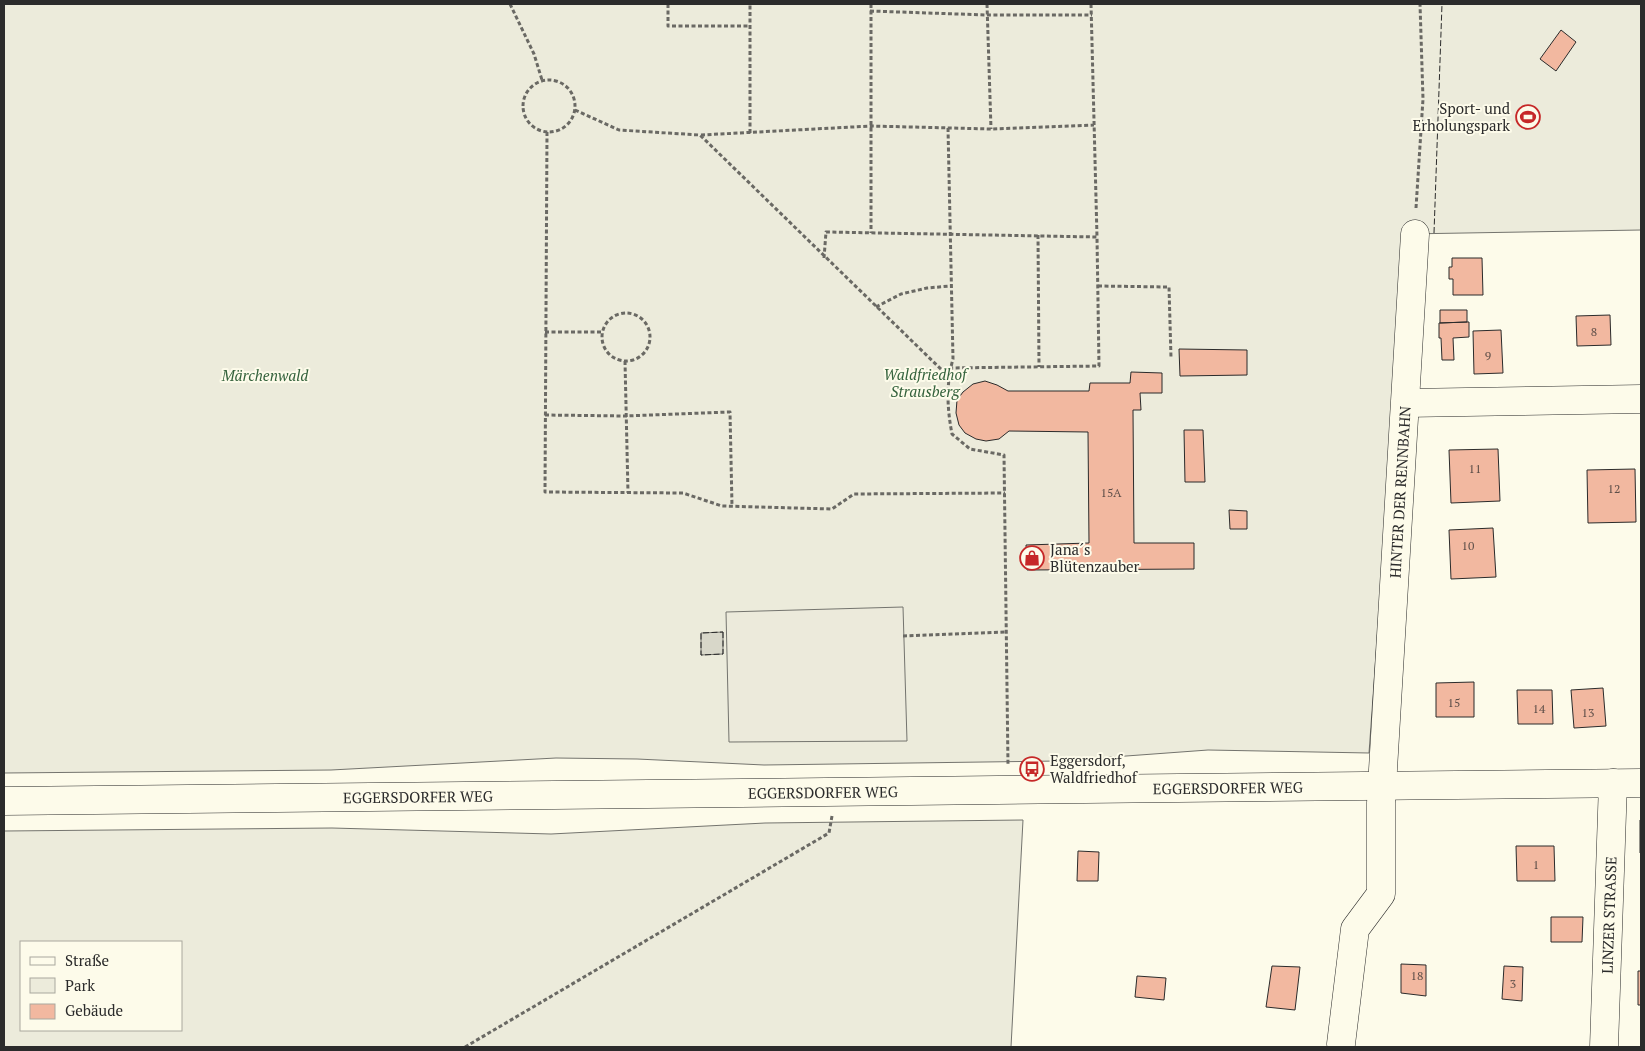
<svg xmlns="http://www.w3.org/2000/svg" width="1645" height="1051" viewBox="0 0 1645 1051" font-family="'PT Serif',serif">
  <rect width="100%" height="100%" fill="#fdfbea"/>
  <!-- green -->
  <path fill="#ecebdb" stroke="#74746e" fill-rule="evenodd" d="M 4,4 L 1641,4 L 1641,230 L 1406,234 L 1369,753 L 1208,750 L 1058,761 L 764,765 L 637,759 L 556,758 L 331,770 L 4,773 Z
    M 1023,820 L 1011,1047 L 4,1047 L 4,831 L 332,828 L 551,834 L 765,823 ZM 21,942 L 181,942 L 181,1030 L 21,1030 Z"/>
  <!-- parking -->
  <path fill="#eceadb" stroke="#74746e" d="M 903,607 L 907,741 L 729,742 L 726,612 Z"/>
  <!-- water -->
  <path fill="#d8d7c9" stroke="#74746e" d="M 723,632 L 723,654 L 701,655 L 701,633 Z"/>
  <!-- building -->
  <path fill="#f2b8a0" stroke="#2b2b2b" d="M 1561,30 L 1576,42 L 1556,71 L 1540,59 Z
    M 1452,258 L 1482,258 L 1483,295 L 1453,295 L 1453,279 L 1449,279 L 1449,267 L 1452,267 Z
    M 1440,310 L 1467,310 L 1467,322 L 1440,323 Z
    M 1610,315 L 1611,345 L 1577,346 L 1576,316 Z
    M 1467,322 L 1469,322 L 1469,337 L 1453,338 L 1454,360 L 1442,360 L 1441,338 L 1439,338 L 1439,323 Z
    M 1501,330 L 1503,373 L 1474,374 L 1473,331 Z
    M 1179,349 L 1247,350 L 1247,375 L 1180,376 Z
    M 1131,372 L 1162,373 L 1162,393 L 1140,393 L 1141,410 L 1133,410 L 1134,543 L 1194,543 L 1194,569 L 1027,570 L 1026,545 L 1089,543 L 1088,432 L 1009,431 L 999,439 L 986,441 L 976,439 L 965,433 L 959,425 L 956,413 L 957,400 L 963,392 L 973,384 L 985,381 L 997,385 L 1008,391 L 1089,391 L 1090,383 L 1130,383 Z
    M 1184,430 L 1203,430 L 1205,482 L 1185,482 Z
    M 1498,449 L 1500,501 L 1451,503 L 1449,450 Z
    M 1635,469 L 1636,522 L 1588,523 L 1587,470 Z
    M 1229,510 L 1247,511 L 1247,529 L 1230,529 Z
    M 1493,528 L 1496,577 L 1451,579 L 1449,530 Z
    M 1474,682 L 1474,717 L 1436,717 L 1436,683 Z
    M 1603,688 L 1606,726 L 1574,728 L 1571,690 Z
    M 1517,690 L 1552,690 L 1553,724 L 1518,724 Z
    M 1640,820 L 1641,820 L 1641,853 L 1640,853 Z
    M 1516,846 L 1554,846 L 1555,881 L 1517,881 Z
    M 1078,851 L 1099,852 L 1098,881 L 1077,881 Z
    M 1551,917 L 1583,917 L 1582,942 L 1551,942 Z
    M 1401,964 L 1426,965 L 1426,996 L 1401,993 Z
    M 1272,966 L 1300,967 L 1295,1010 L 1266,1007 Z
    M 1504,966 L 1523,967 L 1522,1001 L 1502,999 Z
    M 1638,971 L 1641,971 L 1641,1005 L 1638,1005 Z
    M 1137,976 L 1166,978 L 1164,1000 L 1135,997 Z"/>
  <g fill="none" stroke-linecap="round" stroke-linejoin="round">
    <!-- minor casing -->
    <g stroke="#2b2b2b" stroke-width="29">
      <g id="minor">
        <path d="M 1406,403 L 1641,399"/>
        <path id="s1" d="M 1341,1044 L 1355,929 L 1381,894 L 1381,803 L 1415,234"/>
        <path id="s2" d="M 1604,1047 L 1613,783"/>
      </g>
    </g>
    <!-- major casing -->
    <g stroke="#2b2b2b" stroke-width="29">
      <g id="major">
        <path id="s3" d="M 4,801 L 1641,783"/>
      </g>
    </g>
    <!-- path -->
    <path stroke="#6a6964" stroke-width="3" stroke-dasharray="4 2.5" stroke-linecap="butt" d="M 510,4 L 534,54 L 542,80
      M 668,4 L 668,26 L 750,26
      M 871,4 L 871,233
      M 987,4 L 991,129
      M 1091,4 L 1097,237
      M 870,11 L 987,15 L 1092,15
      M523 106a26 26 0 1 1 52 0a26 26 0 1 1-52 0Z
      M 575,110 L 619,130 L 700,135 L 948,376
      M 948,128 L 953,359 C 946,384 947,408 952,434 L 970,449 L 1004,455 L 1008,765
      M 547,132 L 545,492 L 683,493 L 722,506 L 832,509 L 854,494 L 1005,493
      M 750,133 L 750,4
      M 701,135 L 871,126 L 991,129 L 1094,125
      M 1416,208 L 1423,99 L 1420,4
      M 1038,235 L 1039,367
      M 824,258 L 826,232 L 1097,237 L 1099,366 L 950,368
      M 1098,286 L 1169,287 L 1171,358
      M 876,307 L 901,294 L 927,288 L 951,286
      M602 337a24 24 0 1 1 48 0a24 24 0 1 1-48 0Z
      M 545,332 L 603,332
      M 625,361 L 628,493
      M 545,415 L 626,416 L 730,412 L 732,506
      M 903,636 L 1007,632
      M 465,1047 L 829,833 L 832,816"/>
    <!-- minor -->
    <use href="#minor" stroke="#fdfbea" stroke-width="28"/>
    <!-- major -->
    <use href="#major" stroke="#fdfbea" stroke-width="28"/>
    <!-- fence -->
    <path stroke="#2b2b2b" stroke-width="1" stroke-dasharray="6 2.5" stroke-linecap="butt" d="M 1434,233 L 1442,4
      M 723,632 L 723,654 L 701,655 L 701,633 Z"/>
  </g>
  <!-- icons -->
  <defs>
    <g id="stadium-ring" transform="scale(1.25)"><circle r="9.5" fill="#fdfbea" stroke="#c62828" stroke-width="1.5"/><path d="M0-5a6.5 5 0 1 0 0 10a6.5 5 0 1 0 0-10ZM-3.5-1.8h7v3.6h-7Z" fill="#c62828"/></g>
    <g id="shop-ring" transform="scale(1.25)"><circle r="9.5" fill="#fdfbea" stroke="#c62828" stroke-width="1.5"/><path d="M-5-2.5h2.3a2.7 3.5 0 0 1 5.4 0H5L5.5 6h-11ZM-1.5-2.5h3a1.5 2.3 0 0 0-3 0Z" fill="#c62828"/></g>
    <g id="bus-ring" transform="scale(1.25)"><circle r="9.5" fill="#fdfbea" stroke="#c62828" stroke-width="1.5"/><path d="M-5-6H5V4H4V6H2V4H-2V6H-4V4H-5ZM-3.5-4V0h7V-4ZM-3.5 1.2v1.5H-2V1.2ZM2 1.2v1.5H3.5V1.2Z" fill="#c62828"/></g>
  </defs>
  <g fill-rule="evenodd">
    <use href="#stadium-ring" x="1528" y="117"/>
    <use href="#shop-ring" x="1032" y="558"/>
    <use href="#bus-ring" x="1032" y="769"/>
  </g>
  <g text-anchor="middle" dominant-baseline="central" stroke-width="4" stroke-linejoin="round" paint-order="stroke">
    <!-- number labels -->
    <g font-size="12" fill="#5d4e48">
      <text x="1594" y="331">8</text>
      <text x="1488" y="355">9</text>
      <text x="1475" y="468">11</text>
      <text x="1614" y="488">12</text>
      <text x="1111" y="492">15A</text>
      <text x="1468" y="545">10</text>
      <text x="1454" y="702">15</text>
      <text x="1539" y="708">14</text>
      <text x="1588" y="712">13</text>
      <text x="1536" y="864">1</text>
      <text x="1417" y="975">18</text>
      <text x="1513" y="983">3</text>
    </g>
    <!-- poi labels -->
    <g font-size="15" fill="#2b2b2b" stroke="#fdfbea" text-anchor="start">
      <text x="1510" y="108" text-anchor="end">Sport- und<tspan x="1510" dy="17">Erholungspark</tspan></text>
      <text x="1050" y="549">Jana´s<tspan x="1050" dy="17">Blütenzauber</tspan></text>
      <text x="1050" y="760">Eggersdorf,<tspan x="1050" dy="17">Waldfriedhof</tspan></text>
    </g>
    <!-- park labels -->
    <g font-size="15" font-style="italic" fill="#34623c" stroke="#fdfbea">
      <text x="925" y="374">Waldfriedhof<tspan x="925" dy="17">Strausberg</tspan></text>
      <text x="265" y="375">Märchenwald</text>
    </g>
    <!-- street labels -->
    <g font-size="15" fill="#2b2b2b" stroke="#fdfbea">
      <text stroke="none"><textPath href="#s1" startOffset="562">HINTER DER RENNBAHN</textPath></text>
      <text stroke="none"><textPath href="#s3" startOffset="1224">EGGERSDORFER WEG</textPath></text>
      <text stroke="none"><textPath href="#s3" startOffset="819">EGGERSDORFER WEG</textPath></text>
      <text stroke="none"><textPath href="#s3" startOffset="414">EGGERSDORFER WEG</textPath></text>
      <text stroke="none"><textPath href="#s2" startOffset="132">LINZER STRASSE</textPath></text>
    </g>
  </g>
  <!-- border -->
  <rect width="1645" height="1051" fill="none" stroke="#2b2b2b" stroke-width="10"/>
  <!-- legend -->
  <rect x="20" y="941" width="162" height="90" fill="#fdfbea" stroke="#a9a89e"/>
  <rect x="30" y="957" width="25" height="8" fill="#fdfbea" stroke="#a9a89e"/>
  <text x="65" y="966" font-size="15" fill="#2b2b2b">Straße</text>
  <rect x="30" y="978" width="25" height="15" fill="#ecebdb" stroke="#a9a89e"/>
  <text x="65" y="991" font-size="15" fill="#2b2b2b">Park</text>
  <rect x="30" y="1004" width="25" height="15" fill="#f2b8a0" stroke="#a9a89e"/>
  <text x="65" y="1016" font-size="15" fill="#2b2b2b">Gebäude</text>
</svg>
